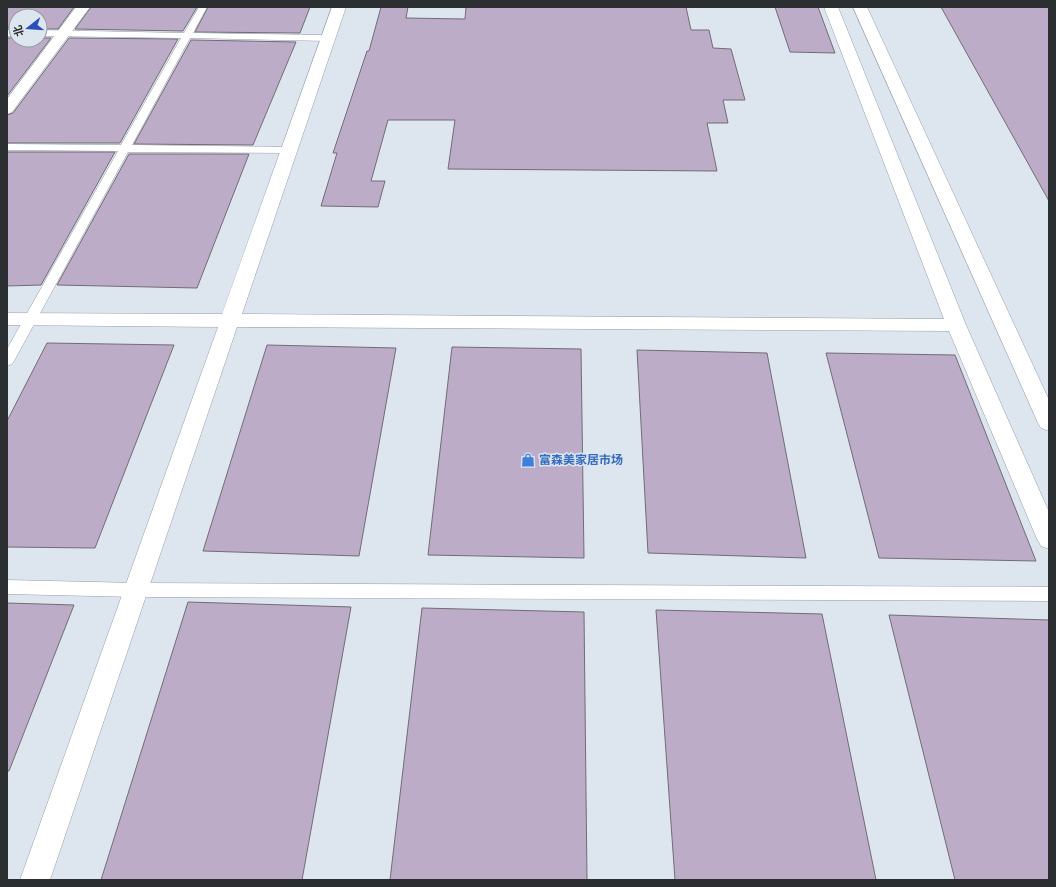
<svg xmlns="http://www.w3.org/2000/svg" width="1056" height="887" viewBox="0 0 1056 887" font-family="'Fira Sans','Noto Sans SC',sans-serif">
  <rect width="100%" height="100%" fill="#dde6ee"/>
  <!-- building -->
  <path fill="#bdacc7" stroke="#716c74" d="M 7,7 L 74,7 L 58,29 L 40,29 L 40,16 L 16,16 L 16,28 L 7,28 Z
    M 91,7 L 197,7 L 183,31 L 75,29 Z
    M 208,7 L 310,7 L 300,33 L 195,32 Z
    M 381,7 L 408,7 L 406,18 L 465,19 L 466,7 L 686,7 L 691,30 L 709,30 L 713,48 L 731,49 L 745,100 L 723,100 L 728,123 L 707,123 L 717,171 L 448,169 L 455,120 L 388,120 L 371,181 L 385,181 L 378,207 L 321,206 L 337,153 L 333,153 L 367,51 L 369,51 Z
    M 775,7 L 818,7 L 835,53 L 790,52 Z
    M 941,7 L 1049,7 L 1049,201 Z
    M 7,38 L 16,38 L 16,40 L 40,40 L 40,38 L 51,38 L 7,96 Z
    M 69,38 L 178,39 L 120,143 L 7,143 L 7,115 L 13,113 Z
    M 191,40 L 296,42 L 253,145 L 134,144 Z
    M 7,152 L 115,152 L 41,285 L 7,286 Z
    M 129,154 L 249,154 L 197,288 L 57,285 Z
    M 47,343 L 174,345 L 95,548 L 7,547 L 7,421 Z
    M 267,345 L 396,348 L 359,556 L 203,551 Z
    M 452,347 L 581,349 L 584,558 L 428,555 Z
    M 637,350 L 767,353 L 806,558 L 648,553 Z
    M 826,353 L 955,355 L 1036,561 L 879,558 Z
    M 188,602 L 351,607 L 302,880 L 101,880 Z
    M 7,603 L 74,605 L 9,771 L 7,771 Z
    M 422,608 L 584,612 L 587,880 L 390,880 Z
    M 656,610 L 822,614 L 876,880 L 675,880 Z
    M 889,615 L 1049,620 L 1049,880 L 955,880 Z"/>
  <g fill="none" stroke-linecap="round" stroke-linejoin="round">
    <!-- lane casing -->
    <g stroke="#959da5" stroke-width="1">
      <path id="lane" d="M 199,7 L 207,7 L 193,33 L 328,35 L 333,38 L 328,41 L 190,38 L 132,145 L 289,147 L 294,150 L 289,153 L 128,152 L 14,361 L 12,364 L 7,366 L 7,349 L 118,151 L 7,150 L 7,144 L 121,145 L 181,38 L 40,36 L 40,30 L 184,33 Z
        M 7,30 L 16,30 L 16,36 L 7,36 Z
        M 7,580 L 136,583 L 1049,587 L 1049,601 L 136,597 L 7,594 Z"/>
    </g>
    <!-- street casing -->
    <g stroke="#959da5" stroke-width="1">
      <path id="street" d="M 76,7 L 90,7 L 12,112 L 7,114 L 7,99 Z
        M 332,7 L 346,7 L 242,314 L 944,319 L 824,7 L 838,7 L 966,325 L 1049,512 L 1049,549 L 1041,546 L 1037,539 L 949,331 L 237,327 L 50,880 L 20,880 L 218,327 L 7,325 L 7,313 L 222,314 Z
        M 853,7 L 867,7 L 1049,400 L 1049,431 L 1041,428 L 1038,423 Z"/>
    </g>
    <!-- lane -->
    <use href="#lane" fill="#fff" fill-rule="evenodd"/>
    <!-- street -->
    <use href="#street" fill="#fff" fill-rule="evenodd"/>
  </g>
  <!-- icons -->
  <defs>
    <g id="shop-bare" transform="scale(1.08)"><path d="M-5-2.5h2.3a2.7 3.5 0 0 1 5.4 0H5L5.5 6h-11ZM-1.5-2.5h3a1.5 2.3 0 0 0-3 0Z" fill="#3f7fe0" stroke="#dde6ee" stroke-width="2.5" paint-order="stroke"/></g>
  </defs>
  <g fill-rule="evenodd">
    <use href="#shop-bare" x="528" y="460"/>
  </g>
  <g text-anchor="middle" dominant-baseline="central" stroke-width="3" stroke-linejoin="round" paint-order="stroke">
    <!-- shop labels -->
    <g font-size="12" font-weight="bold" fill="#366cbe" stroke="#dde6ee" text-anchor="start">
      <text x="539" y="460">富森美家居市场</text>
    </g>
  </g>
  <!-- border -->
  <rect width="1056" height="887" fill="none" stroke="#2b2f32" stroke-width="16"/>
  <!-- north arrow -->
  <g transform="translate(28 28) rotate(253)"><circle r="19" fill="#dde6ee" stroke="#969da3"/>
  <path d="M0-3L7 15L0 10L-7 15Z" fill="#294ebd"/>
  <text y="-6" font-size="11" font-weight="bold" text-anchor="middle" fill="#2b2f32">北</text>
  </g>
</svg>
